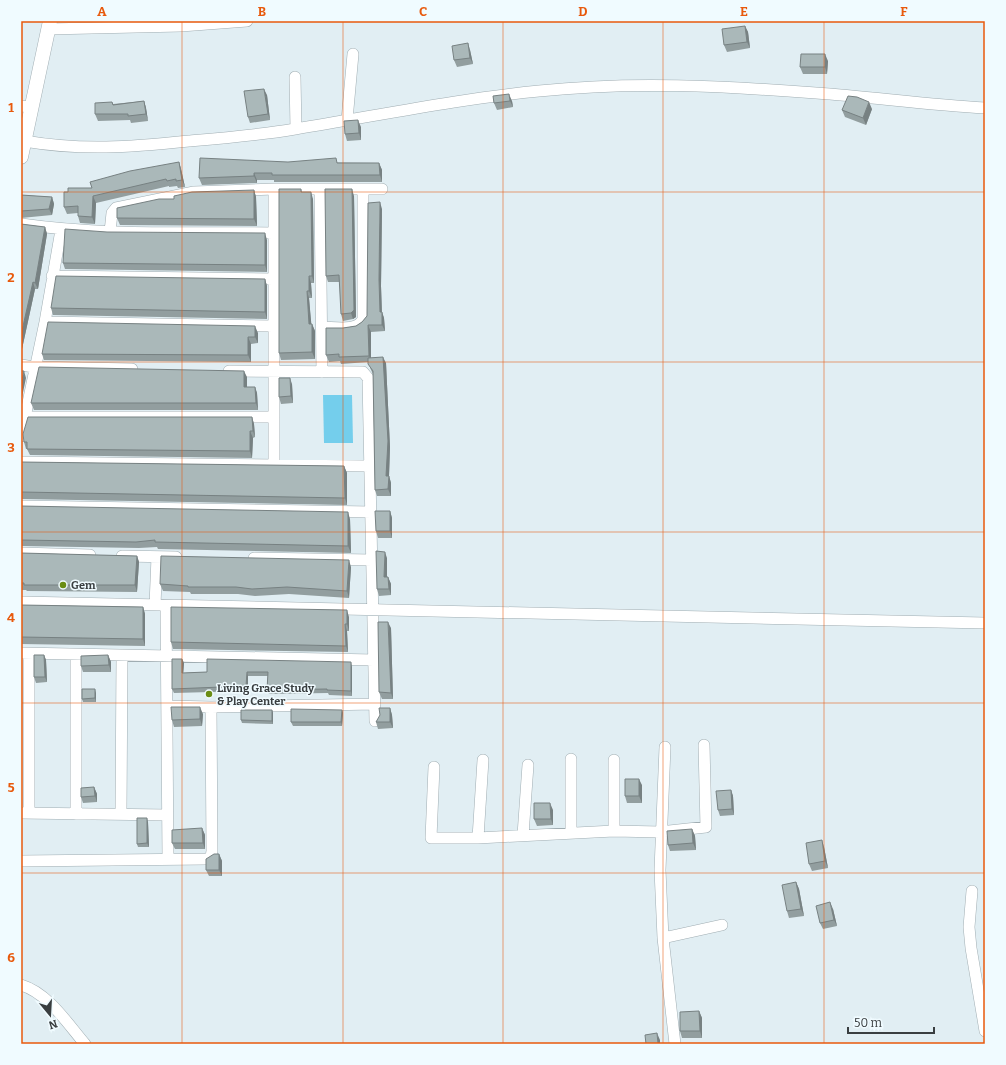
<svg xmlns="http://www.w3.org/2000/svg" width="1006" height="1065" viewBox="0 0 1006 1065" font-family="Bitter,serif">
  <rect width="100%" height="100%" fill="#e1eef3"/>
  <!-- green -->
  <path fill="#74ceec" d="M 323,395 L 352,395 L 353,443 L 324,443 Z"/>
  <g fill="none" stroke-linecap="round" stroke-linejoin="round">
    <!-- minor casing -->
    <g stroke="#a0adb2" stroke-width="12">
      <path id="minor" d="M 48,29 L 181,26 L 247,21
        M 295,77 L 296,129
        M 21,106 L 31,107
        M 347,120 L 353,54
        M 24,141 C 83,151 130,147 189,141 C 224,138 260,135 295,129 C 376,116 457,99 539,91 C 631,81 724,86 816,93 C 872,97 928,105 985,108
        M 320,189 L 322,372
        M 21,224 C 105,236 190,232 274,233
        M 110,232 L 112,213 L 116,208 L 194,192 L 274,189 L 382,189
        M 52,276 L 274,279
        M 45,322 L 274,326
        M 322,327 C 334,327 358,332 363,319 L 363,189
        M 21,365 L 34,367 L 132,369
        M 229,371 L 363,372 L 368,378 L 375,721
        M 25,417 L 274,417
        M 21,436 L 45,322 L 61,230
        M 21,462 L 370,466
        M 274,463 L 274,189
        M 21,506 L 371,512
        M 21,553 L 90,555
        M 122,556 L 176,557
        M 254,558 L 372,560
        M 21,602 L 985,623
        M 155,605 L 157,557
        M 166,606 L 168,858
        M 21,653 L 374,660
        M 29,654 L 29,813
        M 167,706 L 211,707 L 375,704
        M 665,747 L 660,870 L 663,938 L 675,1044
        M 434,767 L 431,838 L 478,838 L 614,831 L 660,832 L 706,827 L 704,745
        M 21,813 L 167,815
        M 76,814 L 76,655
        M 121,814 L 122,656
        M 614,831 L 614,760
        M 571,833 L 571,759
        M 523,835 L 528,765
        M 478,838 L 483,760
        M 21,861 L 206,859 L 211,857 L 212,851 L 211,707
        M 972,891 L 969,927 L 971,948 L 985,1031
        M 663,938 L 722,925
        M 21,985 C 48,993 67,1023 85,1044"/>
    </g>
    <!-- tertiary casing -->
    <g stroke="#a0adb2" stroke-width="15">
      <path id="tertiary" d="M 21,157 L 50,21"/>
    </g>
    <!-- minor -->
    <use href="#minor" stroke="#fff" stroke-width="11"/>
    <!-- tertiary -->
    <use href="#tertiary" stroke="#fff" stroke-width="14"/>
  </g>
  <!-- wall -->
  <path fill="#929e9f" d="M 745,26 L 748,32 L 750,48 L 727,52 L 724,45 Z
    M 470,50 L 473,64 L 457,67 L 454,60 Z
    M 828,61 L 827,74 L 803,74 L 800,67 Z
    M 267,95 L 270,120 L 250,123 L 248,117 Z
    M 493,96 L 512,101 L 513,107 L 497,110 L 494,103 Z
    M 144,101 L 146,108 L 148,121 L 131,123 L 130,120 L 98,121 L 95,114 L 112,102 L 113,104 Z
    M 872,109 L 866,125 L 845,117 L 842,110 Z
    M 361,127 L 361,140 L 347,141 L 345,134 Z
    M 179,162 L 181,169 L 185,187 L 178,188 L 177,186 L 169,187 L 169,186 L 96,203 L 95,224 L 80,223 L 78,216 L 78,213 L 67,214 L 64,207 L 92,188 Z
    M 288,162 L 379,163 L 382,170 L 382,182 L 274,182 L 274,180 L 257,180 L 257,183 L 202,185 L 199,178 Z
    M 301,189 L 302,192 L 313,199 L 314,283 L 311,283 L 312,298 L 309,298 L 311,324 L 312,324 L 315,331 L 315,359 L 281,360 L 279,353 Z
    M 254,190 L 256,197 L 257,226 L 120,225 L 117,218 L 174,199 Z
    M 21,195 L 52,197 L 54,204 L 52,215 L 21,218 Z
    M 354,196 L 356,317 L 353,319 L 343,321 L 341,314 L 340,282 L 328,282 L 326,276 Z
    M 382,209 L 381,286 L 382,312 L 384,318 L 385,331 L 371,332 L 371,358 L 386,363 L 390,447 L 389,476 L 391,483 L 391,496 L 377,496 L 375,490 L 373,374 L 371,370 L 368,362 L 341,364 L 340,361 L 329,362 L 326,355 L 343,328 L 356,326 L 362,322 L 367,316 Z
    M 21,224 L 45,227 L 47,234 L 38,289 L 35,289 L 22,349 L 21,349 Z
    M 107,232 L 267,240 L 267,272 L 65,269 L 63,263 Z
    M 265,279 L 267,286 L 267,319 L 53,315 L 51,308 Z
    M 258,333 L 258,343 L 251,344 L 251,362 L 44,360 L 42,354 Z
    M 247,377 L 247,387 L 255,387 L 257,393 L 258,410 L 34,410 L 31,403 Z
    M 292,384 L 293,403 L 281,404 L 279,397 Z
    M 252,417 L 254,424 L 255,437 L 253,438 L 252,458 L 30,455 L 27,449 L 26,449 L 24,442 Z
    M 21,462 L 344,466 L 347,473 L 347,505 L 21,499 Z
    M 21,506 L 350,519 L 351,553 L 158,549 L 157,547 L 139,548 L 21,546 Z
    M 390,511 L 392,518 L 392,538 L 378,538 L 376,531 Z
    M 21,553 L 137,556 L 139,562 L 137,592 L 27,591 L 26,590 L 21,590 Z
    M 387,558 L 387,577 L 388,577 L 391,584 L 391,595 L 379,596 L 377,589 Z
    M 351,567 L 349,598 L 289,594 L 255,596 L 238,594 L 191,594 L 190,592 L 163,591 L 160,584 Z
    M 21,605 L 143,607 L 145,614 L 145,646 L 21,644 Z
    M 349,617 L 349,631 L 347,631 L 348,652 L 173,649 L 171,642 Z
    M 391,628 L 393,699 L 382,699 L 379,692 Z
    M 44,655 L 46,660 L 47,682 L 36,683 L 34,677 Z
    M 108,655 L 111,662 L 111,672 L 83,672 L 81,666 Z
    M 182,659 L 184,663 L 183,673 L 352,667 L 352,696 L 329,695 L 328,693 L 269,694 L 267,690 L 268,676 L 248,676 L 248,691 L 174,693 L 172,689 Z
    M 96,693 L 96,702 L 83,702 L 82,699 Z
    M 390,708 L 392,715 L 393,728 L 378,729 L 376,722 Z
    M 272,710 L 273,713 L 273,724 L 242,723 L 241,720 Z
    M 342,710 L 343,713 L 342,726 L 293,726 L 291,722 Z
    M 203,714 L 202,726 L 174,727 L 172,720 Z
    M 642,785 L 642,803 L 627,803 L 625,796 Z
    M 94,787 L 97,794 L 97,802 L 83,803 L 81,797 Z
    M 731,790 L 733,796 L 734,815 L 720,816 L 718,810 Z
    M 553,810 L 553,825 L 537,826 L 534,819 Z
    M 148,822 L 149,847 L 138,847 L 137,844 Z
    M 202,828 L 205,835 L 205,849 L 175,849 L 172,843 Z
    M 692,829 L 695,836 L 696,850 L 670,851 L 668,845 Z
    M 824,847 L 828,868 L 812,871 L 809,864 Z
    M 219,854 L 222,861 L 222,876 L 209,876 L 206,870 Z
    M 796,882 L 799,889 L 804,916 L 789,918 L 787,911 Z
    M 833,909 L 837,926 L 823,929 L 820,923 Z
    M 699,1011 L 702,1018 L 702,1038 L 682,1038 L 680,1031 Z"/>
  <!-- shaded-wall -->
  <path fill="#778182" d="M 745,26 L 748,32 L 750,48 L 747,42 Z
    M 468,43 L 470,50 L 473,64 L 470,58 Z
    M 825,54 L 828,61 L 827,74 L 825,67 Z
    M 264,89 L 267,95 L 270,120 L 268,114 Z
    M 509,94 L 512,101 L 513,107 L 510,101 Z
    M 144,101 L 146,108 L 148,121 L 146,114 Z
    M 869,102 L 872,109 L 866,125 L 863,118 Z
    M 358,120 L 361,127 L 361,140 L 359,133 Z
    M 179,162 L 181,169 L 185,187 L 182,180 Z
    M 379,163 L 382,170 L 382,182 L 380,175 Z
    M 254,173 L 257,180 L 257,183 L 254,176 Z
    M 352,189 L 354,196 L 356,317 L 353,319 L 351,313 Z
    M 254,190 L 256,197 L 257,226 L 254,219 Z
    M 311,192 L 313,199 L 314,283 L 312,276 Z
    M 93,196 L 96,203 L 95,224 L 92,217 Z
    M 52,197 L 54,204 L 52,215 L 49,209 Z
    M 380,202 L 382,209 L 381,286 L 382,318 L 380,312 L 379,280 Z
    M 45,227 L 47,234 L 38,289 L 35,283 Z
    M 265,233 L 267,240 L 267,272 L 265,265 Z
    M 309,276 L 311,283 L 312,298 L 309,291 Z
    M 265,279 L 267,286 L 267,319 L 265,312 Z
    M 33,282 L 35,289 L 22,349 L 21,347 L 21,335 Z
    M 307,291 L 309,298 L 312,331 L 309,324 Z
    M 382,312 L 384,318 L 385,331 L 382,325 Z
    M 312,324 L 315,331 L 315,359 L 312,352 Z
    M 368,325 L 371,332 L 371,362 L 369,356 Z
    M 255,326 L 258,333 L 258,343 L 255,337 Z
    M 248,337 L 251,344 L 251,362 L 248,355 Z
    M 383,357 L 386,363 L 390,447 L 389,476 L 391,483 L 391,496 L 388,489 L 386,476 Z
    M 24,371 L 26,378 L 21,402 L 21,384 Z
    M 244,371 L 247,377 L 247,394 L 244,387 Z
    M 290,378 L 292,384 L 293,403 L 291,396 Z
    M 255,387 L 257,393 L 258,410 L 256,403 Z
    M 252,417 L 254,424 L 255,437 L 253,431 Z
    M 250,431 L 253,438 L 252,458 L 250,451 Z
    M 344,466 L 347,473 L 347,505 L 345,498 Z
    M 390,511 L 392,518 L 392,538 L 390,531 Z
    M 348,512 L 350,519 L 351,553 L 348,546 Z
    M 385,552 L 387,558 L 387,584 L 384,577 Z
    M 137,556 L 139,562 L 137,592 L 135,585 Z
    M 349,560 L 351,567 L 349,598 L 347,591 Z
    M 388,577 L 391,584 L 391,595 L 389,589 Z
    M 143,607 L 145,614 L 145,646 L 143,639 Z
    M 347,610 L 349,617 L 349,631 L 347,624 Z
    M 388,622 L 391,628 L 393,699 L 391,693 Z
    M 345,624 L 347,631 L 348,652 L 346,646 Z
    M 44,655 L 46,660 L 47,682 L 45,677 Z
    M 108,655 L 111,662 L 111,672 L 109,665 Z
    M 21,657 L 22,660 L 22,675 L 21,672 Z
    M 182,659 L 184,663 L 183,678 L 182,673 Z
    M 351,662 L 352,667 L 352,696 L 351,691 Z
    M 247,672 L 248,676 L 248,691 L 246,686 Z
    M 95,689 L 96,693 L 96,702 L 95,698 Z
    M 200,707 L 203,714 L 202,726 L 200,719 Z
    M 390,708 L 392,715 L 393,728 L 390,722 Z
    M 272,710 L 273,713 L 273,724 L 272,721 Z
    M 342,710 L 343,713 L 342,726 L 341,722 Z
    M 639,779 L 642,785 L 642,803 L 639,796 Z
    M 94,787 L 97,794 L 97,802 L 95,796 Z
    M 731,790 L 733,796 L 734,815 L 732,809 Z
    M 21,793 L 22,796 L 22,806 L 21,803 Z
    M 550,803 L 553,810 L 553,825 L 551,819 Z
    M 147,818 L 148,822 L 149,847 L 147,843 Z
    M 202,828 L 205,835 L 205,849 L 203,843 Z
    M 692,829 L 695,836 L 696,850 L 693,843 Z
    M 822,840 L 824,847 L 828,868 L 825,861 Z
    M 219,854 L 222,861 L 222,876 L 219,870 Z
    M 796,882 L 799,889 L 804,916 L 801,909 Z
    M 830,902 L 833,909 L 837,926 L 834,920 Z
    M 699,1011 L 702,1018 L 702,1038 L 700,1031 Z
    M 657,1033 L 660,1040 L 660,1044 L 658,1044 Z"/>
  <!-- building -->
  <path fill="#aab8b9" stroke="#778182" d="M 745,26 L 747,42 L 724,45 L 722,29 Z
    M 468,43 L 470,58 L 454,60 L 452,46 Z
    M 801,54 L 825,54 L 825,67 L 800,67 Z
    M 264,89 L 268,114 L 248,117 L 244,91 Z
    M 509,94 L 510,101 L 494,103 L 493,96 Z
    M 848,96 L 857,97 L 869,102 L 863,118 L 842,110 Z
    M 144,101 L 146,114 L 128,116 L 128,114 L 95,114 L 95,103 L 112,102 L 113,105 Z
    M 358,120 L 359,133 L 345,134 L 344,121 Z
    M 200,158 L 288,162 L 336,158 L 337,163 L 379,163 L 380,175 L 272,175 L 272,173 L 254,173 L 254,176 L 199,178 Z
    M 179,162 L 182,180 L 176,181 L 176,179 L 167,181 L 166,179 L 93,196 L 92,217 L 78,216 L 78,206 L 64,207 L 64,192 L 68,192 L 68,188 L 92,188 L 90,182 L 130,171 Z
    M 279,189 L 301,189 L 301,192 L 311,192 L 312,276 L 309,276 L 309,291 L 307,291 L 309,324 L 312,324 L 312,352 L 279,353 Z
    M 325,189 L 352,189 L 354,310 L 351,313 L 341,314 L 339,275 L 326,276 Z
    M 254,190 L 254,219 L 117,218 L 117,208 L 159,199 L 174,199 L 174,196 L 192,192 Z
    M 21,195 L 52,197 L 49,209 L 21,211 Z
    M 380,202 L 379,280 L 380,312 L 382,312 L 382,325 L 368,325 L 369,356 L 339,357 L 339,354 L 326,355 L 326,328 L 343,328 L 356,326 L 362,322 L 367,316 L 368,203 Z
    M 21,224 L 45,227 L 35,283 L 33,282 L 21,335 Z
    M 65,229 L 107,232 L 265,233 L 265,265 L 63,263 Z
    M 56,276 L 265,279 L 265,312 L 51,308 Z
    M 48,322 L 255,326 L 255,337 L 248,337 L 248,355 L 42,354 Z
    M 383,357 L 388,441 L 386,476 L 389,476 L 388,489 L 375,490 L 373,371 L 368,364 L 368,358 Z
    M 39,367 L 244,371 L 244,387 L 255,387 L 256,403 L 31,403 Z
    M 21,371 L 24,371 L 21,384 Z
    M 279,378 L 290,378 L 291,396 L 279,397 Z
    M 28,417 L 252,417 L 253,431 L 250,431 L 250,451 L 27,449 L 27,442 L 24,442 L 23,434 Z
    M 21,462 L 344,466 L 345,498 L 21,492 Z
    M 21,506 L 348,512 L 348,546 L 155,542 L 155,540 L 136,542 L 21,540 Z
    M 375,511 L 390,511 L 390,531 L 376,531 Z
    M 376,551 L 385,552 L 384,577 L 388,577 L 389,589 L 377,589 Z
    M 21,553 L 137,556 L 135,585 L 24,585 L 24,583 L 21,583 Z
    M 161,556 L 349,560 L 347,591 L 287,587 L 252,589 L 236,587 L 188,587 L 188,586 L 160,584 Z
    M 21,605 L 143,607 L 143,639 L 21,637 Z
    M 171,607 L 347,610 L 347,624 L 345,624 L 346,646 L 171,642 Z
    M 378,622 L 388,622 L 391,693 L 379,692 Z
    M 34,655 L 44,655 L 45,677 L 34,677 Z
    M 108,655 L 109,665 L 81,666 L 81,656 Z
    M 172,659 L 182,659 L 182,673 L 207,672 L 207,659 L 351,662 L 351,691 L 327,690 L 327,689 L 267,690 L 268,672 L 247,672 L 246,686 L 172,689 Z
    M 82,689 L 95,689 L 95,698 L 82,699 Z
    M 171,707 L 200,707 L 200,719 L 172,720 Z
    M 379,708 L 390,708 L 390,722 L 376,722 L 380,715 Z
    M 291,709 L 342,710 L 341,722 L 291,722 Z
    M 241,710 L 272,710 L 272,721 L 241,720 Z
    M 625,779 L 639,779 L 639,796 L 625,796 Z
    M 94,787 L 95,796 L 81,797 L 81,788 Z
    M 731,790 L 732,809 L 718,810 L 716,791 Z
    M 534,803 L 550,803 L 551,819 L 534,819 Z
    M 137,818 L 147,818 L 147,843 L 137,844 Z
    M 202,828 L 203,843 L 172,843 L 172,830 Z
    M 692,829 L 693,843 L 668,845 L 667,831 Z
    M 822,840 L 825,861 L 809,864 L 806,843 Z
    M 214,854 L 219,854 L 219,870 L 206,870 L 206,859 Z
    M 796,882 L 801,909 L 787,911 L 782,885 Z
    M 830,902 L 834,920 L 820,923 L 816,906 Z
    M 699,1011 L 700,1031 L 680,1031 L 680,1012 Z
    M 657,1033 L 658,1044 L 646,1044 L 645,1035 Z"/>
  <!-- grid -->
  <path fill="none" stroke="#e8590c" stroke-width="1" stroke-opacity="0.55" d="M 182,21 L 182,1044M 343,21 L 343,1044M 503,21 L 503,1044M 663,21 L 663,1044M 824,21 L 824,1044M 21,192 L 985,192M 21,362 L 985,362M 21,532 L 985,532M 21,703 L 985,703M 21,873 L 985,873"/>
  <!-- markers -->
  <g fill="#6a8d14" stroke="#f0fbff" stroke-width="1.5">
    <circle cx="63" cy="585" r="4"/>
    <circle cx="209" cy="694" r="4"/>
  </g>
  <g text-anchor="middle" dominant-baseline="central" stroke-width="3" stroke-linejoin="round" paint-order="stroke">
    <!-- poi labels -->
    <g font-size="11" font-weight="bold" fill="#393e40" stroke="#f0fbff" text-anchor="start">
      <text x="71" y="585">Gem</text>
      <text x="217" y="688">Living Grace Study<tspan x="217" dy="13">&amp; Play Center</tspan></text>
    </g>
  </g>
  <!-- border -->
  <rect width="1006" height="1065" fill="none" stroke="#f0fbff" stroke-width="44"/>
  <!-- north arrow -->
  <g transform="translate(50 1015) rotate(162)" stroke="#f0fbff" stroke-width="3" paint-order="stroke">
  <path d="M0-3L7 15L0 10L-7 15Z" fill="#393e40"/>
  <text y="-6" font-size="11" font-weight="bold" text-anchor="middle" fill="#393e40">N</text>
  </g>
  <!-- scale -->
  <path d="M848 1027v6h86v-6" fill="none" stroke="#393e40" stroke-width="2"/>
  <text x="854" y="1027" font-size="12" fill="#393e40" stroke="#f0fbff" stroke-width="3" paint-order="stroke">50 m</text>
  <rect x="22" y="22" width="962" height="1021" fill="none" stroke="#e8590c" stroke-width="1.5"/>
  <g font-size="13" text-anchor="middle" font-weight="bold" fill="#e8590c">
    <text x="102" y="16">A</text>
    <text x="262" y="16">B</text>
    <text x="423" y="16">C</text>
    <text x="583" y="16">D</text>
    <text x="744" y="16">E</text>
    <text x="904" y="16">F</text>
    <text x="11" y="112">1</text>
    <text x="11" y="282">2</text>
    <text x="11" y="452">3</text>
    <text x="11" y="622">4</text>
    <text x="11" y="792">5</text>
    <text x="11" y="962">6</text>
  </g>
</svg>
